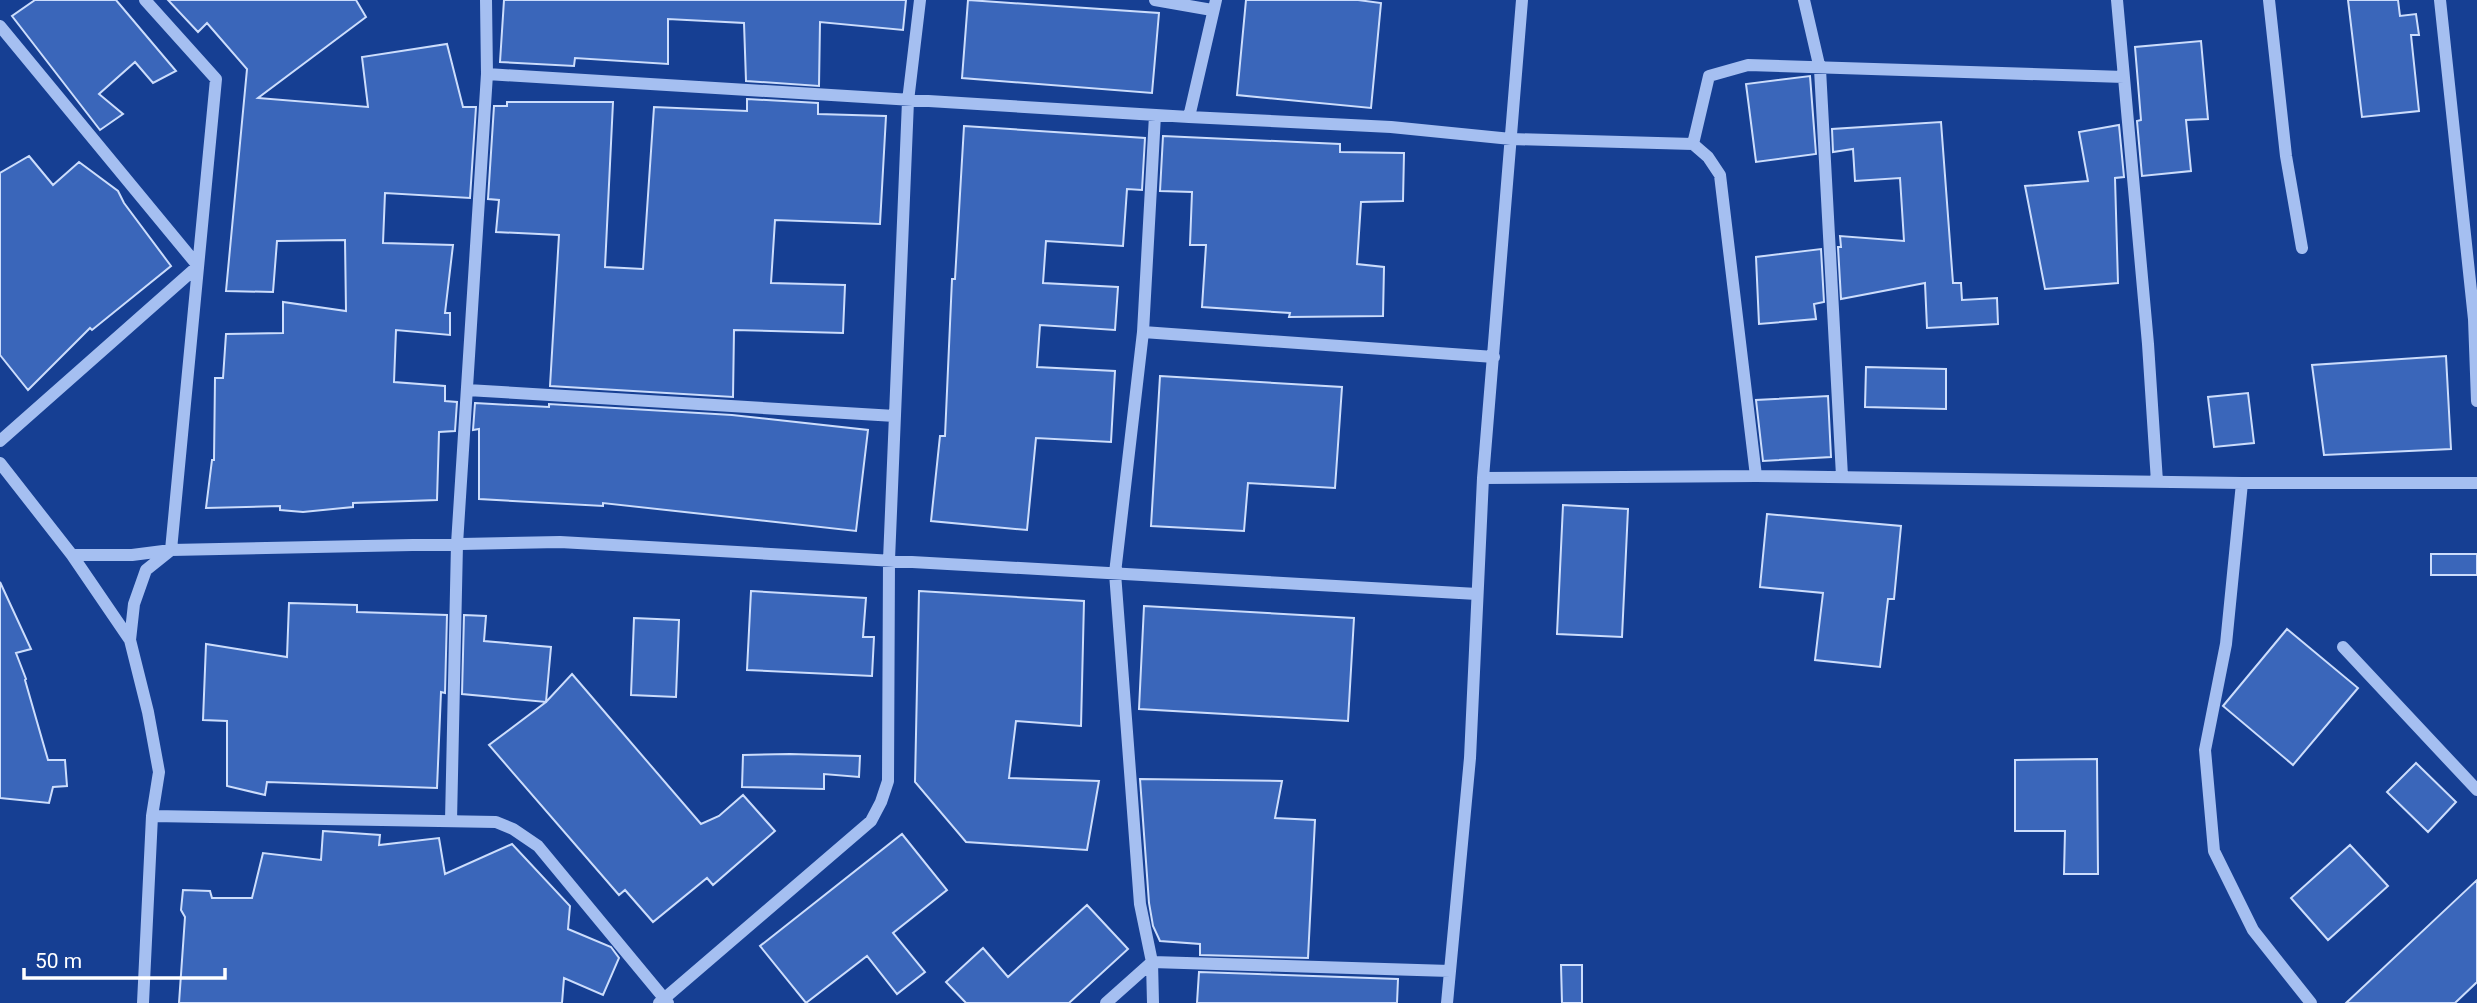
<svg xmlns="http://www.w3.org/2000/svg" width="2477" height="1003" viewBox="0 0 2477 1003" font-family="Roboto,sans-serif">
  <rect width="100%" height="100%" fill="#163f93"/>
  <!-- building -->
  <path fill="#3a66ba" stroke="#ccddfc" stroke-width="2" d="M 35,0 L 116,0 L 176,71 L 153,83 L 135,62 L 99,94 L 123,114 L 100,130 L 12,16 Z
    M 168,0 L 356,0 L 366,17 L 258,98 L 368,107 L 362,57 L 447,44 L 463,107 L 476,107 L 470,198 L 385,193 L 383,243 L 453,245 L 445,313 L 450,313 L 450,335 L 396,330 L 394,382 L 445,386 L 445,401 L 457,402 L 455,431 L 439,432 L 437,500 L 353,503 L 353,507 L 303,512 L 280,510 L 280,506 L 206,508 L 212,460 L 214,460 L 215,378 L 223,378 L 226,334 L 283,333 L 283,302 L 346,311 L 345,240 L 277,241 L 273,292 L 226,291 L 247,69 L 207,23 L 198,32 Z
    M 504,0 L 906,0 L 903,30 L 820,22 L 819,86 L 746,81 L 744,23 L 668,19 L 668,64 L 575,58 L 574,66 L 500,62 Z
    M 968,0 L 1159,13 L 1152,93 L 962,78 Z
    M 1246,0 L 1358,0 L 1381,3 L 1371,108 L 1237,95 Z
    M 2348,0 L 2398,0 L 2400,16 L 2416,14 L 2419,35 L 2411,35 L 2419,111 L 2362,117 Z
    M 2201,41 L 2208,119 L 2186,120 L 2191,171 L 2142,176 L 2137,121 L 2141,120 L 2135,47 Z
    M 1810,76 L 1816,154 L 1756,162 L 1746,84 Z
    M 747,99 L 818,103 L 818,114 L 886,116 L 880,224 L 775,220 L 771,283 L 845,285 L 843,333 L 734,330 L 733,397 L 550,386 L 559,235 L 496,232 L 499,200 L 488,199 L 494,106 L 507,106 L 507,102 L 613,102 L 605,267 L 643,269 L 654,107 L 747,111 Z
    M 1941,122 L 1953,283 L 1961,283 L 1962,300 L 1997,298 L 1998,324 L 1927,328 L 1925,283 L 1841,299 L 1838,247 L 1841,247 L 1840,236 L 1904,241 L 1900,178 L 1855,181 L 1853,149 L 1833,152 L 1832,129 Z
    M 2119,125 L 2124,177 L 2115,178 L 2118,283 L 2045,289 L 2025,186 L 2088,181 L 2079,132 Z
    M 964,126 L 1145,138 L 1142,190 L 1127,189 L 1123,246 L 1046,241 L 1043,283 L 1118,287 L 1115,330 L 1040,325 L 1037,367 L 1115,371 L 1111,442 L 1036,438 L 1027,530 L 931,521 L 940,436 L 945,436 L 952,279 L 955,279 Z
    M 1163,136 L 1340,144 L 1340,152 L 1404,153 L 1403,201 L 1361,202 L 1357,264 L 1384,267 L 1383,316 L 1289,317 L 1290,313 L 1202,307 L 1206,245 L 1190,245 L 1192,192 L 1160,191 Z
    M 29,156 L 53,185 L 79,162 L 118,191 L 124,203 L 171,266 L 92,330 L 90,328 L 28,390 L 0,355 L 0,173 Z
    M 1821,249 L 1824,302 L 1814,304 L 1816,319 L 1759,324 L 1756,257 Z
    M 2446,356 L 2451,449 L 2324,455 L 2312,365 Z
    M 1866,367 L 1946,369 L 1946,409 L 1865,407 Z
    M 1160,376 L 1342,387 L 1335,488 L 1248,483 L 1244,531 L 1151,526 Z
    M 2248,393 L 2254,443 L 2214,447 L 2208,397 Z
    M 1828,396 L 1831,457 L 1763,461 L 1756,400 Z
    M 475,403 L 549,407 L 549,404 L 732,415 L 868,430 L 856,531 L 603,503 L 603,506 L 479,499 L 479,429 L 473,430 Z
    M 1563,505 L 1628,509 L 1622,637 L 1557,634 Z
    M 1767,514 L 1901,526 L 1894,599 L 1888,599 L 1880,667 L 1815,660 L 1823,593 L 1760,587 Z
    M 2431,554 L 2477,554 L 2477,575 L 2431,575 Z
    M 0,582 L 31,649 L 16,653 L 26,679 L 25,680 L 48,760 L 65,760 L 67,786 L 53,787 L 49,803 L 0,798 Z
    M 751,591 L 866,598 L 863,637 L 874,637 L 872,676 L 747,670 Z
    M 919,591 L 1084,601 L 1081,726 L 1016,721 L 1009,778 L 1099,781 L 1087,850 L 966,842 L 915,782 Z
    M 289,603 L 357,605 L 357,612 L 447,615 L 445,693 L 441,692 L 437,788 L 267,782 L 265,795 L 227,786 L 227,721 L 203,720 L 206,644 L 287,657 Z
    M 1144,606 L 1354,618 L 1348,721 L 1139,709 Z
    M 464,615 L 486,616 L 484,641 L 551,647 L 546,702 L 462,694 Z
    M 634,618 L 679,620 L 676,697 L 631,695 Z
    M 2287,629 L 2358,688 L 2293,765 L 2223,706 Z
    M 572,674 L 701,824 L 719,816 L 743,795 L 775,831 L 713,885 L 707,878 L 653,922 L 625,890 L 619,895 L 489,745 L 546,702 Z
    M 790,754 L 860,756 L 859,777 L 824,774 L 824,789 L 742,787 L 743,755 Z
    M 2097,759 L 2098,874 L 2064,874 L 2065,831 L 2015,831 L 2015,760 Z
    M 2416,763 L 2456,802 L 2428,832 L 2387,792 Z
    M 1140,779 L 1282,781 L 1275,818 L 1315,820 L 1308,958 L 1200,955 L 1200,944 L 1160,941 L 1153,926 L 1149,903 Z
    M 323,831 L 380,835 L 379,845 L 439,838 L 445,874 L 512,844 L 570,906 L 568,929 L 611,947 L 619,958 L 603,995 L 564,978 L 562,1003 L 179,1003 L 185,917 L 181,910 L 183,890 L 210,891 L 212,898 L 252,898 L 263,853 L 321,860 Z
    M 902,834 L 947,890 L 893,933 L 925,972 L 897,994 L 867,956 L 806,1003 L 760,946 Z
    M 2350,845 L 2388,886 L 2328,940 L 2291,898 Z
    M 2477,880 L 2477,982 L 2455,1003 L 2346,1003 Z
    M 1087,905 L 1128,949 L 1069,1003 L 966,1003 L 946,982 L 983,948 L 1008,977 Z
    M 1561,965 L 1582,965 L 1582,1003 L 1562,1003 Z
    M 1199,972 L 1398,979 L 1397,1003 L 1197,1003 Z"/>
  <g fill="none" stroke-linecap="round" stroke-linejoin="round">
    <!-- minor -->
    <path stroke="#a5bff1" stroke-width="12" d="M 1155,0 L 1212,10
      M 1804,0 L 1820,69 L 1842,476
      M 2117,0 L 2148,344 L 2157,482
      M 2269,0 L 2286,156 L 2302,248
      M 2440,0 L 2474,319 L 2477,401
      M 0,26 L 198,266 L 0,441
      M 487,74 L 1189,117 L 1391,127 L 1511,139 L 1693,144 L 1708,157 L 1720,175 L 1756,476
      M 1189,117 L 1216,0
      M 1693,144 L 1709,76 L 1748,65 L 2124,77
      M 1143,332 L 1494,357
      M 467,390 L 895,416
      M 0,463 L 72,555 L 130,640 L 148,712 L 159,772 L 152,816 L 143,1003
      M 1483,478 L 1756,476 L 2242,483 L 2477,483
      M 2242,483 L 2226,644 L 2205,750 L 2214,851 L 2253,930 L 2311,1003
      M 72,555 L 132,555 L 171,550 L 216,79 L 145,0
      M 130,640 L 134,604 L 146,570 L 171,550 L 560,542 L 1477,594
      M 2343,647 L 2477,790
      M 152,816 L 496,822 L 513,829 L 538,846 L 668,1003
      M 451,821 L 457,544 L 487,74 L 486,0
      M 659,1003 L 871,821 L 881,802 L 888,781 L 889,560 L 908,101 L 920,0
      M 1106,1003 L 1152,962 L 1450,971
      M 1153,1003 L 1152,962 L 1140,904 L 1115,573 L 1143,332 L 1155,115
      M 1447,1003 L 1470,758 L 1483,478 L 1522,0"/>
  </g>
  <!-- scale -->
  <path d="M24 968v10h201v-10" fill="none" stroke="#ffffff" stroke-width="3.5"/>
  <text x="35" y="968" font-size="21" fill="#ffffff" stroke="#163f93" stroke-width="5" paint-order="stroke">50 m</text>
</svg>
